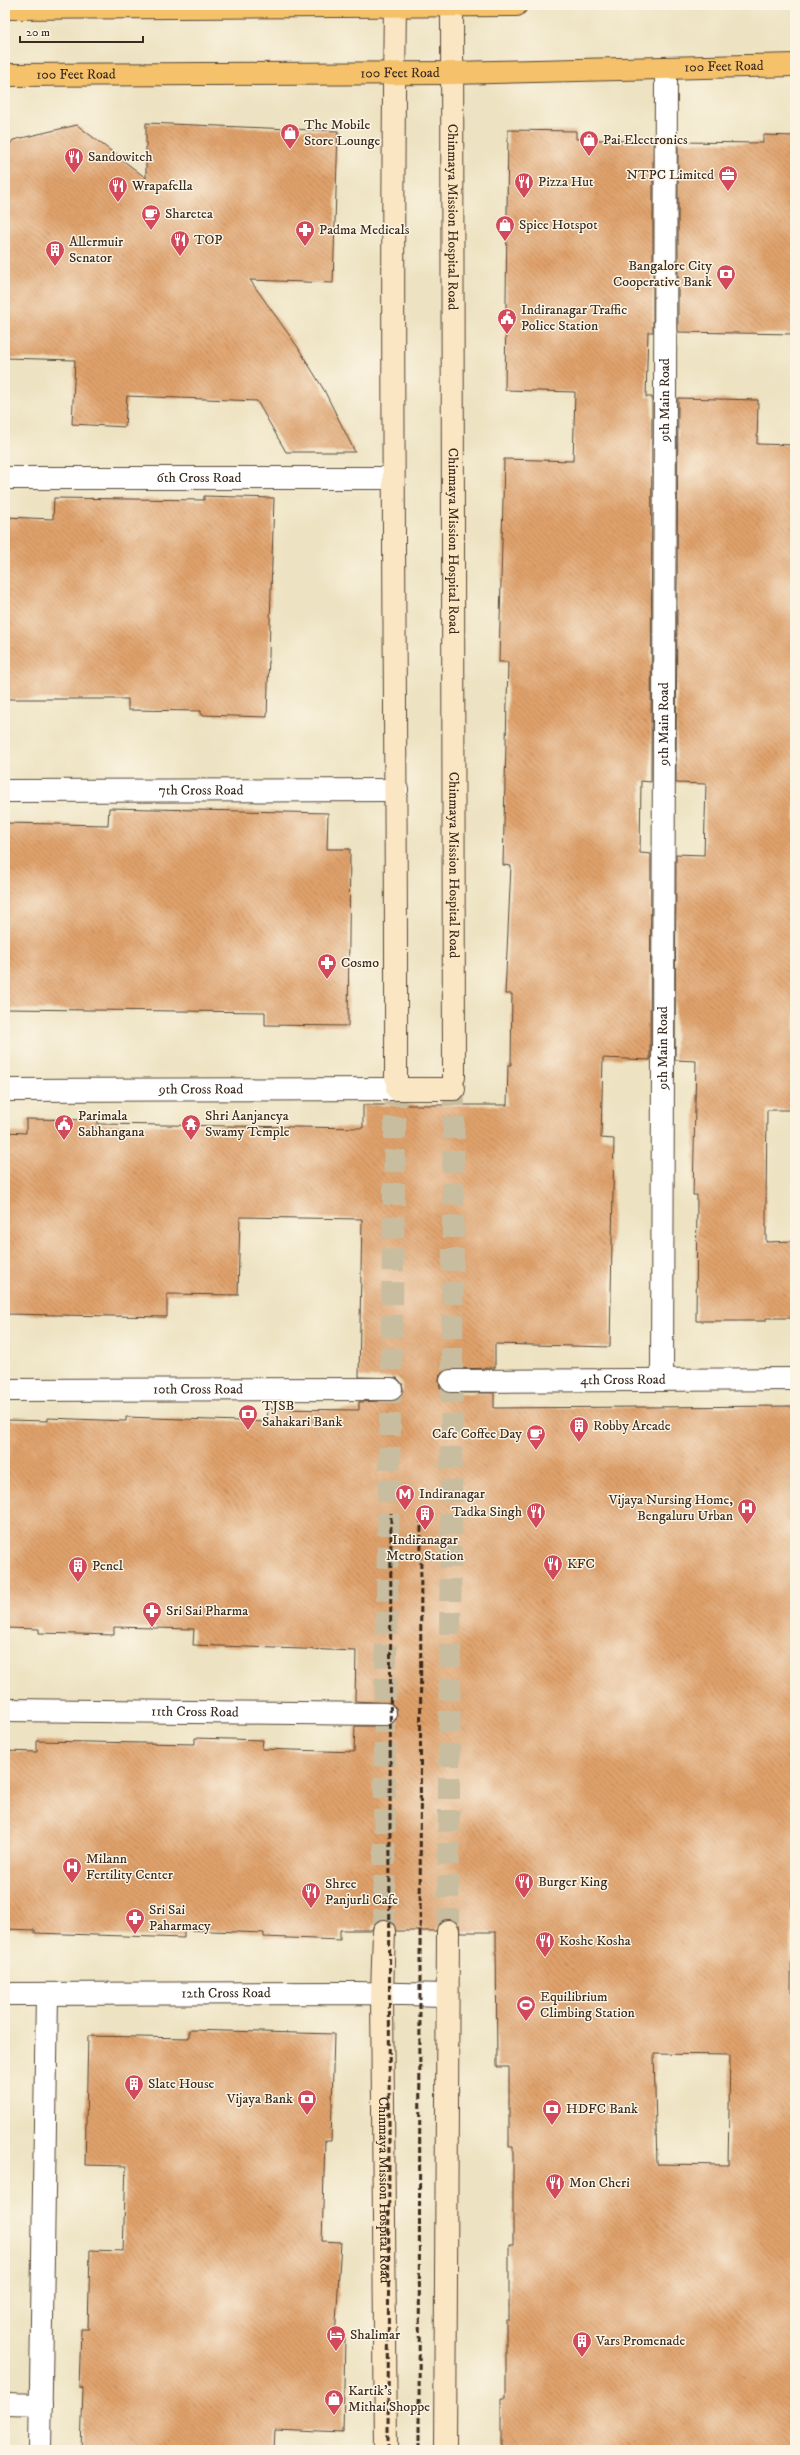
<svg xmlns="http://www.w3.org/2000/svg" width="800" height="2455" viewBox="0 0 800 2455" font-family="'IM FELL DW Pica',serif">
  <defs>
    <pattern id="building-back-hatch" width="6" height="6" patternUnits="userSpaceOnUse"><rect width="6" height="6" fill="#e0a26c"/><path d="M-1 5l2 2M0 0l6 6M5-1l2 2" fill="none" stroke="#b78458"/></pattern>
  </defs>
  <rect width="100%" height="100%" fill="#fcf5e5"/>
  <filter id="ink" filterUnits="userSpaceOnUse"><feTurbulence type="fractalNoise" baseFrequency=".025" numOctaves="2"/><feDisplacementMap in="SourceGraphic" scale="8" xChannelSelector="R" yChannelSelector="G"/><feConvolveMatrix kernelMatrix="1 2 1 2 8 2 1 2 1" color-interpolation-filters="sRGB"/></filter>
  <filter id="wash" filterUnits="userSpaceOnUse"><feTurbulence type="fractalNoise" baseFrequency=".012" numOctaves="4" result="noise"/><feDisplacementMap in="SourceGraphic" scale="16" xChannelSelector="R" yChannelSelector="G"/><feGaussianBlur stdDeviation="0.9" result="paint"/><feColorMatrix in="noise" values="0 0 0 0 0 0 0 0 0 0 0 0 0 0 0 0 0 1.4 0 .05"/><feComposite in="paint" operator="in"/></filter>
  <g filter="url(#wash)">
    <rect width="100%" height="100%" fill="#ede2c1"/>
    <g id="blocks">
      <!-- building -->
      <path fill="url(#building-back-hatch)" fill-rule="evenodd" d="M 146,123 L 338,131 L 333,283 L 250,280 L 297,346 L 324,390 L 355,452 L 286,452 L 257,401 L 127,396 L 125,427 L 72,424 L 75,360 L 5,358 L 5,152 L 13,140 L 77,125 L 146,178 Z
        M 508,130 L 576,131 L 576,139 L 653,142 L 653,332 L 648,332 L 646,397 L 652,397 L 651,782 L 641,781 L 640,853 L 651,854 L 650,1060 L 603,1058 L 601,1138 L 614,1139 L 610,1347 L 495,1344 L 495,1368 L 451,1369 L 440,1374 L 439,1381 L 440,1388 L 451,1393 L 494,1393 L 494,1408 L 795,1406 L 795,1889 L 792,1889 L 791,1992 L 795,1992 L 795,2450 L 501,2450 L 501,2398 L 506,2398 L 506,2320 L 509,2320 L 509,2244 L 513,2244 L 513,2147 L 509,2147 L 509,2067 L 497,2067 L 496,1932 L 460,1932 L 459,1924 L 448,1919 L 442,1920 L 436,1931 L 396,1931 L 391,1921 L 384,1919 L 374,1924 L 372,1930 L 340,1930 L 340,1940 L 264,1937 L 264,1933 L 184,1930 L 184,1938 L 35,1933 L 35,1930 L 5,1929 L 5,1751 L 37,1752 L 37,1741 L 195,1744 L 195,1738 L 263,1740 L 262,1749 L 354,1752 L 355,1726 L 385,1726 L 396,1720 L 396,1708 L 391,1703 L 355,1701 L 356,1651 L 193,1645 L 194,1629 L 114,1627 L 114,1635 L 39,1633 L 39,1629 L 5,1628 L 5,1420 L 48,1421 L 48,1418 L 126,1421 L 126,1417 L 267,1422 L 268,1409 L 359,1410 L 359,1402 L 397,1400 L 403,1389 L 402,1383 L 397,1378 L 359,1377 L 362,1219 L 240,1217 L 238,1295 L 167,1294 L 167,1317 L 5,1314 L 5,1132 L 26,1133 L 26,1119 L 98,1120 L 98,1124 L 363,1128 L 363,1105 L 507,1105 L 508,1065 L 511,1065 L 512,994 L 505,994 L 511,866 L 503,865 L 508,662 L 499,662 L 504,459 L 573,461 L 575,392 L 505,390 ZM 654,2054 L 730,2055 L 728,2165 L 657,2164 Z
        M 763,135 L 795,136 L 795,334 L 678,332 L 678,142 L 763,143 Z
        M 678,398 L 758,400 L 757,444 L 795,445 L 795,1110 L 767,1110 L 766,1201 L 766,1242 L 795,1241 L 795,1318 L 766,1318 L 766,1321 L 696,1321 L 697,1195 L 693,1195 L 696,1061 L 675,1060 L 676,854 L 704,855 L 706,784 L 676,783 Z
        M 204,496 L 274,498 L 267,717 L 201,715 L 201,711 L 128,710 L 128,699 L 5,699 L 5,517 L 53,519 L 54,498 L 204,500 Z
        M 109,808 L 328,813 L 327,849 L 350,849 L 348,1026 L 265,1025 L 265,1012 L 5,1009 L 5,823 L 108,825 Z
        M 189,2030 L 334,2034 L 331,2141 L 325,2141 L 322,2241 L 341,2242 L 335,2338 L 345,2338 L 343,2433 L 275,2430 L 274,2450 L 81,2450 L 83,2388 L 79,2387 L 81,2329 L 88,2329 L 90,2250 L 123,2251 L 126,2166 L 85,2165 L 88,2036 L 189,2038 Z"/>
    </g>
  </g>
  <g filter="url(#ink)">
    <use href="#blocks" fill-opacity="0" stroke="#564636" stroke-width="1"/>
    <g fill="none" stroke-linecap="round" stroke-linejoin="round">
      <!-- secondary-tunnel -->
      <path stroke="#c9bda0" stroke-width="22" stroke-dasharray="22 11" stroke-linecap="butt" d="M 384,1931 L 385,1714 L 396,1077
        M 448,1931 L 454,1077"/>
      <!-- minor casing -->
      <g stroke="#564636" stroke-width="24">
        <g id="minor">
          <path id="s1" d="M 5,478 L 393,478"/>
          <path id="s2" d="M 5,791 L 397,790"/>
          <path id="s3" d="M 5,1090 L 397,1089"/>
          <path id="s4" d="M 662,1380 L 666,69"/>
          <path id="s5" d="M 451,1381 L 795,1379"/>
          <path id="s6" d="M 5,1390 L 391,1389"/>
          <path id="s7" d="M 5,1710 L 385,1714"/>
          <path id="s8" d="M 5,1994 L 355,1993 L 447,1995"/>
          <path d="M 5,2404 L 41,2405"/>
          <path d="M 40,2450 L 47,1994"/>
        </g>
      </g>
      <!-- secondary casing -->
      <g stroke="#564636" stroke-width="24">
        <g id="secondary">
          <path d="M 395,5 C 390,362 397,720 396,1077"/>
          <path id="s9" d="M 452,5 L 454,1077"/>
          <path d="M 397,1089 L 454,1089"/>
          <path id="s10" d="M 384,1931 L 382,1993 L 386,2450"/>
          <path d="M 445,2450 L 448,1931"/>
        </g>
      </g>
      <!-- primary casing -->
      <g stroke="#564636" stroke-width="24">
        <g id="primary">
          <path d="M 5,8 L 516,5"/>
          <path id="s11" d="M 5,75 L 452,73 L 795,65"/>
        </g>
      </g>
      <!-- minor -->
      <use href="#minor" stroke="#fff" stroke-width="22"/>
      <!-- secondary -->
      <use href="#secondary" stroke="#fbe6c4" stroke-width="22"/>
      <!-- primary -->
      <use href="#primary" stroke="#f5c16b" stroke-width="22"/>
      <!-- rail -->
      <path stroke="#3b2a1e" stroke-width="3" stroke-dasharray="6 3" stroke-linecap="butt" d="M 388,2450 L 391,1513
        M 419,2450 L 421,1513"/>
    </g>
  </g>
  <!-- icons -->
  <defs>
    <g id="shop-pin" transform="scale(1)"><path d="M0 17L-7.5 6A9.5 9.5 0 1 1 7.5 6Z" fill="#d1495b" stroke="#fcf5e5"/><path d="M-5-2.5h2.3a2.7 3.5 0 0 1 5.4 0H5L5.5 6h-11ZM-1.5-2.5h3a1.5 2.3 0 0 0-3 0Z" fill="#fff"/></g>
    <g id="restaurant-pin" transform="scale(1)"><path d="M0 17L-7.5 6A9.5 9.5 0 1 1 7.5 6Z" fill="#d1495b" stroke="#fcf5e5"/><path d="M-5-6h1v4h1v-4h1v4h1v-4h1v5L-1.5 .5V6h-2V.5L-5-1ZM5-6V6H3V1.5H1.5Q1.5-4 5-6Z" fill="#fff"/></g>
    <g id="office-pin" transform="scale(1)"><path d="M0 17L-7.5 6A9.5 9.5 0 1 1 7.5 6Z" fill="#d1495b" stroke="#fcf5e5"/><path d="M-6-3h4V-5.5h4V-3h4V5H-6ZM-1-4.5V-3h2v-1.5ZM-6 0V1H6V0Z" fill="#fff"/></g>
    <g id="cafe-pin" transform="scale(1)"><path d="M0 17L-7.5 6A9.5 9.5 0 1 1 7.5 6Z" fill="#d1495b" stroke="#fcf5e5"/><path d="M-5.5-4.5H6V0H3Q3 3.5 0 3.5H-2.5Q-5.5 3.5-5.5 0ZM3-3.2v2h1.7v-2ZM-6 4.5H4V6H-6Z" fill="#fff"/></g>
    <g id="pharmacy-pin" transform="scale(1)"><path d="M0 17L-7.5 6A9.5 9.5 0 1 1 7.5 6Z" fill="#d1495b" stroke="#fcf5e5"/><path d="M-2-6h4v4h4v4h-4v4h-4v-4h-4v-4h4Z" fill="#fff"/></g>
    <g id="building-pin" transform="scale(1)"><path d="M0 17L-7.5 6A9.5 9.5 0 1 1 7.5 6Z" fill="#d1495b" stroke="#fcf5e5"/><path d="M-4-6H4V6H1V3H-1V6H-4ZM-2.5-4.3h1.7v1.8h-1.7ZM.8-4.3h1.7v1.8H.8ZM-2.5-1h1.7V.8h-1.7ZM.8-1h1.7V.8H.8Z" fill="#fff"/></g>
    <g id="bank-pin" transform="scale(1)"><path d="M0 17L-7.5 6A9.5 9.5 0 1 1 7.5 6Z" fill="#d1495b" stroke="#fcf5e5"/><path d="M-6-4H6V4H-6ZM0-2.3a2.3 2.3 0 1 0 0 4.6a2.3 2.3 0 1 0 0-4.6Z" fill="#fff"/></g>
    <g id="civic-pin" transform="scale(1)"><path d="M0 17L-7.5 6A9.5 9.5 0 1 1 7.5 6Z" fill="#d1495b" stroke="#fcf5e5"/><path d="M-.6-6.5H3V-4.5H.6V-3L4-1V1h2V6H-6V1h2V-1L-.6-3ZM-1.2 2.5V6h2.4V2.5Z" fill="#fff"/></g>
    <g id="temple-pin" transform="scale(1)"><path d="M0 17L-7.5 6A9.5 9.5 0 1 1 7.5 6Z" fill="#d1495b" stroke="#fcf5e5"/><path d="M0-6L5-2H3V0L6.5 2.5H4V6H1.5V3h-3V6H-4V2.5H-6.5L-3 0V-2H-5Z" fill="#fff"/></g>
    <g id="metro-pin" transform="scale(1)"><path d="M0 17L-7.5 6A9.5 9.5 0 1 1 7.5 6Z" fill="#d1495b" stroke="#fcf5e5"/><path d="M-5.5 5V-5H-3L0 0L3-5H5.5V5H3V-.5L0 4L-3-.5V5Z" fill="#fff"/></g>
    <g id="hospital-pin" transform="scale(1)"><path d="M0 17L-7.5 6A9.5 9.5 0 1 1 7.5 6Z" fill="#d1495b" stroke="#fcf5e5"/><path d="M-5-5h3v3.5h4V-5h3V5h-3V1.5h-4V5h-3Z" fill="#fff"/></g>
    <g id="stadium-pin" transform="scale(1)"><path d="M0 17L-7.5 6A9.5 9.5 0 1 1 7.5 6Z" fill="#d1495b" stroke="#fcf5e5"/><path d="M0-5a6.5 5 0 1 0 0 10a6.5 5 0 1 0 0-10ZM-3.5-1.8h7v3.6h-7Z" fill="#fff"/></g>
    <g id="hotel-pin" transform="scale(1)"><path d="M0 17L-7.5 6A9.5 9.5 0 1 1 7.5 6Z" fill="#d1495b" stroke="#fcf5e5"/><path d="M-6-4.5h1.5V1H6V5H4.5V3h-9V5H-6ZM-4 0a1.8 1.8 0 1 1 3.6 0ZM.5 0V-2.5h3Q6-2.5 6 0Z" fill="#fff"/></g>
  </defs>
  <g fill-rule="evenodd">
    <use href="#shop-pin" x="290" y="133"/>
    <use href="#shop-pin" x="589" y="140"/>
    <use href="#restaurant-pin" x="74" y="157"/>
    <use href="#office-pin" x="728" y="175"/>
    <use href="#restaurant-pin" x="524" y="182"/>
    <use href="#restaurant-pin" x="118" y="186"/>
    <use href="#cafe-pin" x="151" y="214"/>
    <use href="#shop-pin" x="505" y="225"/>
    <use href="#pharmacy-pin" x="305" y="230"/>
    <use href="#restaurant-pin" x="180" y="240"/>
    <use href="#building-pin" x="55" y="250"/>
    <use href="#bank-pin" x="726" y="274"/>
    <use href="#civic-pin" x="507" y="318"/>
    <use href="#pharmacy-pin" x="327" y="963"/>
    <use href="#civic-pin" x="64" y="1124"/>
    <use href="#temple-pin" x="191" y="1124"/>
    <use href="#bank-pin" x="248" y="1414"/>
    <use href="#building-pin" x="579" y="1426"/>
    <use href="#cafe-pin" x="536" y="1434"/>
    <use href="#metro-pin" x="405" y="1494"/>
    <use href="#hospital-pin" x="747" y="1508"/>
    <use href="#restaurant-pin" x="536" y="1512"/>
    <use href="#building-pin" x="425" y="1514"/>
    <use href="#restaurant-pin" x="553" y="1564"/>
    <use href="#building-pin" x="78" y="1566"/>
    <use href="#pharmacy-pin" x="152" y="1611"/>
    <use href="#hospital-pin" x="72" y="1867"/>
    <use href="#restaurant-pin" x="524" y="1882"/>
    <use href="#restaurant-pin" x="311" y="1892"/>
    <use href="#pharmacy-pin" x="135" y="1918"/>
    <use href="#restaurant-pin" x="545" y="1941"/>
    <use href="#stadium-pin" x="526" y="2005"/>
    <use href="#building-pin" x="134" y="2084"/>
    <use href="#bank-pin" x="307" y="2099"/>
    <use href="#bank-pin" x="552" y="2109"/>
    <use href="#restaurant-pin" x="555" y="2183"/>
    <use href="#hotel-pin" x="336" y="2335"/>
    <use href="#building-pin" x="582" y="2341"/>
    <use href="#shop-pin" x="334" y="2399"/>
  </g>
  <g text-anchor="middle" dominant-baseline="central" stroke-width="3" stroke-linejoin="round" paint-order="stroke">
    <!-- street labels -->
    <g font-size="14" fill="#3b2a1e" stroke="#fcf5e5">
      <text stroke="none"><textPath href="#s11" startOffset="719">100 Feet Road</textPath></text>
      <text stroke="none"><textPath href="#s11" startOffset="395">100 Feet Road</textPath></text>
      <text stroke="none"><textPath href="#s11" startOffset="71">100 Feet Road</textPath></text>
      <text stroke="none"><textPath href="#s9" startOffset="212">Chinmaya Mission Hospital Road</textPath></text>
      <text stroke="none"><textPath href="#s4" startOffset="980">9th Main Road</textPath></text>
      <text stroke="none"><textPath href="#s1" startOffset="194">6th Cross Road</textPath></text>
      <text stroke="none"><textPath href="#s9" startOffset="536">Chinmaya Mission Hospital Road</textPath></text>
      <text stroke="none"><textPath href="#s4" startOffset="656">9th Main Road</textPath></text>
      <text stroke="none"><textPath href="#s2" startOffset="196">7th Cross Road</textPath></text>
      <text stroke="none"><textPath href="#s9" startOffset="860">Chinmaya Mission Hospital Road</textPath></text>
      <text stroke="none"><textPath href="#s4" startOffset="332">9th Main Road</textPath></text>
      <text stroke="none"><textPath href="#s3" startOffset="196">9th Cross Road</textPath></text>
      <text stroke="none"><textPath href="#s5" startOffset="172">4th Cross Road</textPath></text>
      <text stroke="none"><textPath href="#s6" startOffset="193">10th Cross Road</textPath></text>
      <text stroke="none"><textPath href="#s7" startOffset="190">11th Cross Road</textPath></text>
      <text stroke="none"><textPath href="#s8" startOffset="221">12th Cross Road</textPath></text>
      <text stroke="none"><textPath href="#s10" startOffset="259">Chinmaya Mission Hospital Road</textPath></text>
    </g>
    <!-- poi labels -->
    <g font-size="14" fill="#3b2a1e" stroke="#fcf5e5" text-anchor="start">
      <text x="304" y="125">The Mobile<tspan x="304" dy="16">Store Lounge</tspan></text>
      <text x="603" y="140">Pai Electronics</text>
      <text x="88" y="157">Sandowitch</text>
      <text x="714" y="175" text-anchor="end">NTPC Limited</text>
      <text x="538" y="182">Pizza Hut</text>
      <text x="132" y="186">Wrapafella</text>
      <text x="165" y="214">Sharetea</text>
      <text x="519" y="225">Spice Hotspot</text>
      <text x="319" y="230">Padma Medicals</text>
      <text x="194" y="240">TOP</text>
      <text x="69" y="242">Allermuir<tspan x="69" dy="16">Senator</tspan></text>
      <text x="712" y="266" text-anchor="end">Bangalore City<tspan x="712" dy="16">Cooperative Bank</tspan></text>
      <text x="521" y="310">Indiranagar Traffic<tspan x="521" dy="16">Police Station</tspan></text>
      <text x="341" y="963">Cosmo</text>
      <text x="78" y="1116">Parimala<tspan x="78" dy="16">Sabhangana</tspan></text>
      <text x="205" y="1116">Shri Aanjaneya<tspan x="205" dy="16">Swamy Temple</tspan></text>
      <text x="262" y="1406">TJSB<tspan x="262" dy="16">Sahakari Bank</tspan></text>
      <text x="593" y="1426">Robby Arcade</text>
      <text x="522" y="1434" text-anchor="end">Cafe Coffee Day</text>
      <text x="419" y="1494">Indiranagar</text>
      <text x="733" y="1500" text-anchor="end">Vijaya Nursing Home,<tspan x="733" dy="16">Bengaluru Urban</tspan></text>
      <text x="522" y="1512" text-anchor="end">Tadka Singh</text>
      <text x="425" y="1540" text-anchor="middle">Indiranagar<tspan x="425" dy="16">Metro Station</tspan></text>
      <text x="567" y="1564">KFC</text>
      <text x="92" y="1566">Penel</text>
      <text x="166" y="1611">Sri Sai Pharma</text>
      <text x="86" y="1859">Milann<tspan x="86" dy="16">Fertility Center</tspan></text>
      <text x="538" y="1882">Burger King</text>
      <text x="325" y="1884">Shree<tspan x="325" dy="16">Panjurli Cafe</tspan></text>
      <text x="149" y="1910">Sri Sai<tspan x="149" dy="16">Paharmacy</tspan></text>
      <text x="559" y="1941">Koshe Kosha</text>
      <text x="540" y="1997">Equilibrium<tspan x="540" dy="16">Climbing Station</tspan></text>
      <text x="148" y="2084">Slate House</text>
      <text x="293" y="2099" text-anchor="end">Vijaya Bank</text>
      <text x="566" y="2109">HDFC Bank</text>
      <text x="569" y="2183">Mon Cheri</text>
      <text x="350" y="2335">Shalimar</text>
      <text x="596" y="2341">Vars Promenade</text>
      <text x="348" y="2391">Kartik's<tspan x="348" dy="16">Mithai Shoppe</tspan></text>
    </g>
  </g>
  <!-- margin -->
  <rect width="800" height="2455" fill="none" stroke="#fcf5e5" stroke-width="20"/>
  <!-- scale -->
  <path d="M20 36v6h123v-6" fill="none" stroke="#3b2a1e" stroke-width="2"/>
  <text x="26" y="36" font-size="12" fill="#3b2a1e" stroke="#fcf5e5" stroke-width="3" paint-order="stroke">20 m</text>
</svg>
